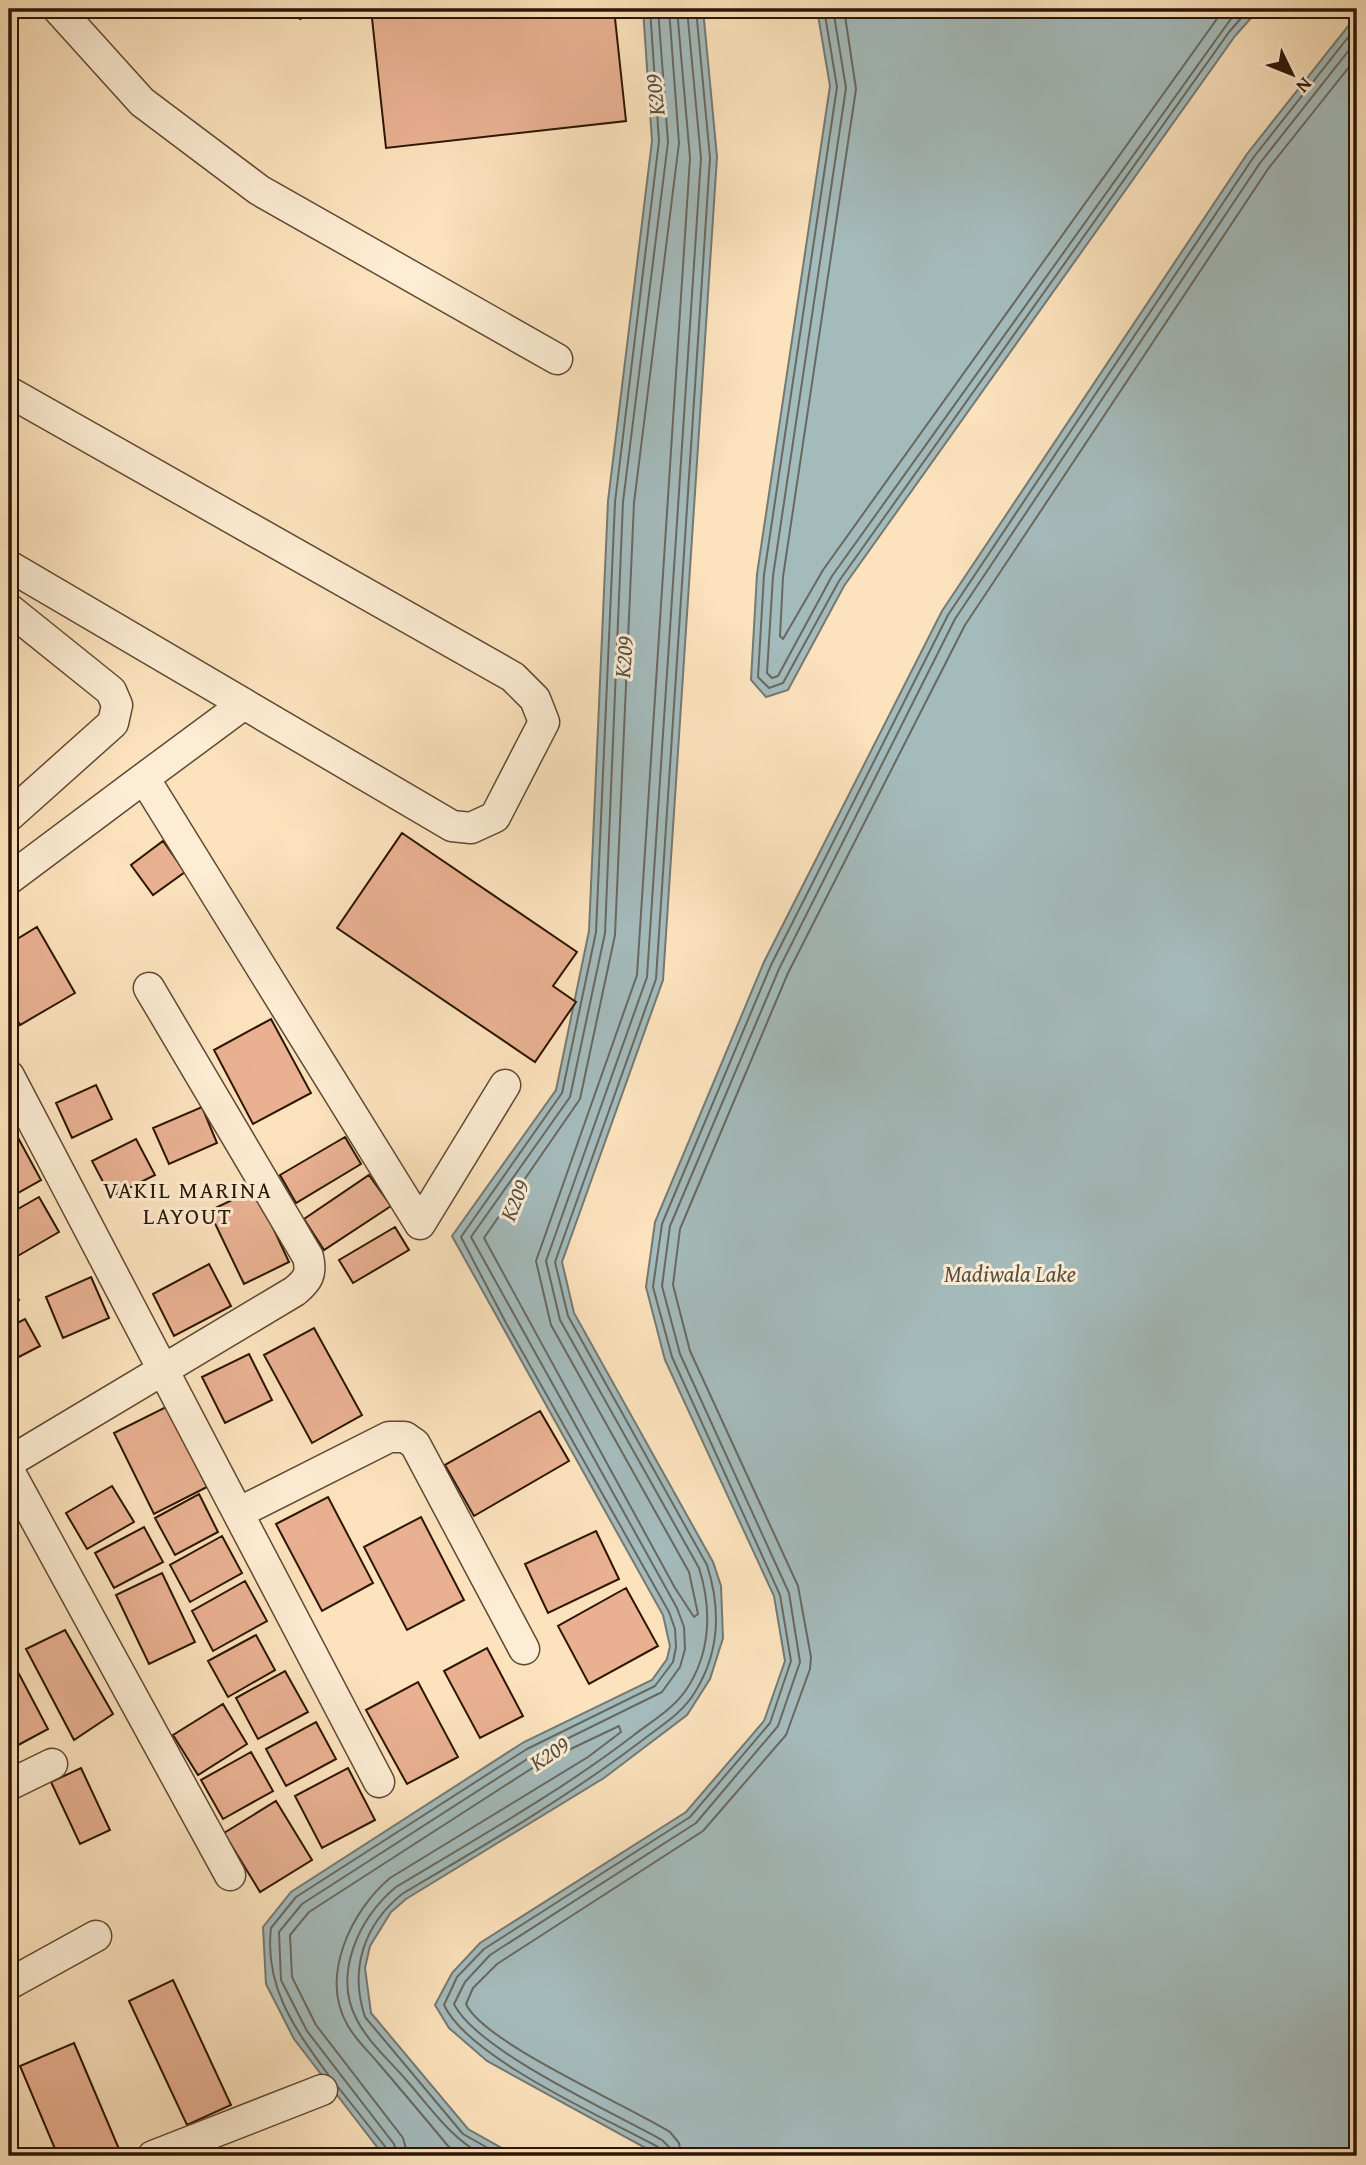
<svg xmlns="http://www.w3.org/2000/svg" width="1366" height="2165" viewBox="0 0 1366 2165" font-family="'Gentium Book Plus',serif">
  <rect width="100%" height="100%" fill="#fce3bd"/>
  <filter id="stains"><feTurbulence type="fractalNoise" baseFrequency=".00286" numOctaves="4"/><feColorMatrix values="0 0 0 0 .2 0 0 0 0 .09 0 0 0 0 .02 0 0 0 .5 -.17"/></filter>
  <radialGradient id="worn" r=".72"><stop offset=".6" stop-color="#630" stop-opacity="0"/><stop offset="1" stop-color="#630" stop-opacity=".3"/></radialGradient>
  <!-- water -->
  <path fill="#a4bbbc" stroke="#747972" stroke-width="2" d="M 643,9 L 703,9 L 717,157 L 663,980 L 562,1262 L 574,1313 L 713,1562 L 721,1586 L 723,1638 L 710,1679 L 687,1715 L 604,1778 L 406,1899 L 391,1912 L 370,1946 L 365,1968 L 371,2013 L 468,2129 L 516,2156 L 384,2156 L 294,2039 L 266,1984 L 263,1927 L 291,1892 L 524,1742 L 652,1680 L 667,1659 L 670,1646 L 663,1615 L 452,1236 L 556,1090 L 589,931 L 608,501 L 652,141 Z
    M 817,9 L 1259,9 L 1235,36 L 844,586 L 788,690 L 766,697 L 751,680 L 757,574 L 830,86 Z
    M 1357,15 L 1357,2156 L 660,2156 L 487,2061 L 449,2028 L 435,2005 L 452,1973 L 480,1943 L 686,1812 L 764,1721 L 785,1661 L 774,1596 L 665,1360 L 646,1287 L 655,1222 L 764,962 L 942,611 L 1247,154 Z"/>
  <g fill="none" stroke-linecap="round" stroke-linejoin="round">
    <!-- shore -->
    <path stroke="#686860" stroke-width="2" d="M 669,9 L 679,143 L 634,503 L 615,935 L 580,1099 L 484,1238 L 675,1588 L 694,1617 L 698,1614 L 689,1572 L 551,1325 L 536,1261 L 637,975 L 690,158 L 677,9
      M 824,9 L 837,87 L 764,575 L 758,677 L 769,688 L 783,683 L 839,581 L 1229,32 L 1249,9
      M 833,9 L 846,88 L 773,576 L 767,673 L 772,678 L 778,676 L 832,576 L 1238,9
      M 844,9 L 856,89 L 783,577 L 780,636 L 783,639 L 823,570 L 1224,9
      M 329,2076 C 296,2030 264,1988 271,1928 L 296,1897 L 527,1749 L 655,1686 L 673,1662 L 676,1647 L 675,1629 L 669,1612 L 506,1323 L 461,1237 L 562,1093 L 596,932 L 615,502 L 659,141 L 650,9
      M 338,2087 L 387,2149 L 389,2156
      M 398,2156 L 394,2144 L 307,2031 L 281,1980 L 279,1932 L 302,1904 L 532,1756 L 662,1692 L 680,1667 L 685,1649 L 684,1627 L 677,1608 L 471,1237 L 570,1097 L 605,933 L 623,502 L 668,142 L 658,9
      M 408,2156 L 403,2138 L 316,2025 L 292,1977 L 290,1935 L 309,1912 L 537,1765 L 619,1726 L 621,1732 L 588,1757 L 390,1878 C 351,1911 319,1977 348,2026 C 356,2040 369,2052 379,2064 C 402,2091 425,2118 448,2146 L 463,2156
      M 484,2156 C 450,2137 433,2111 408,2082 C 392,2063 368,2042 357,2020 C 332,1973 360,1917 396,1887 C 477,1838 560,1792 634,1735 C 652,1721 673,1709 686,1690 C 711,1653 712,1609 699,1568 L 560,1320 L 546,1261 L 647,977 L 701,158 L 687,9
      M 502,2156 L 463,2134 L 365,2017 C 349,1969 364,1925 402,1894 C 483,1846 565,1799 640,1742 C 659,1727 682,1714 695,1692 C 720,1652 721,1609 707,1565 L 568,1316 L 555,1262 L 656,979 L 710,158 L 696,9
      M 662,2156 L 658,2147 C 603,2117 469,2058 444,2005 L 457,1977 L 484,1949 L 690,1817 L 770,1723 L 791,1661 L 780,1595 L 672,1357 L 653,1287 L 662,1224 L 771,965 L 948,615 L 1253,158 L 1357,26
      M 670,2156 L 669,2147 L 662,2140 C 614,2113 476,2050 454,2004 L 465,1982 L 490,1955 L 696,1823 L 778,1726 L 800,1662 L 789,1593 L 680,1354 L 662,1286 L 670,1226 L 779,969 L 955,619 L 1260,163 L 1357,40
      M 681,2156 L 679,2143 L 670,2132 C 627,2105 484,2043 466,2004 L 473,1988 L 497,1964 L 703,1831 L 786,1735 L 810,1669 L 811,1657 L 798,1586 L 690,1351 L 673,1285 L 680,1229 L 788,973 L 965,625 L 1268,169 L 1357,57"/>
  </g>
  <!-- building -->
  <path fill="#e9b192" stroke="#2c1503" stroke-width="2" d="M 296,9 L 325,9 L 300,19 Z
    M 371,9 L 614,9 L 626,121 L 386,148 Z
    M 402,833 L 577,952 L 553,986 L 576,1002 L 535,1062 L 337,928 Z
    M 163,841 L 185,872 L 153,895 L 131,865 Z
    M 37,927 L 75,993 L 20,1025 L 9,1005 L 9,944 Z
    M 271,1019 L 311,1093 L 253,1124 L 214,1050 Z
    M 96,1085 L 112,1119 L 72,1138 L 56,1103 Z
    M 202,1107 L 217,1143 L 169,1164 L 153,1128 Z
    M 10,1123 L 41,1180 L 9,1198 L 9,1124 Z
    M 345,1137 L 361,1164 L 296,1203 L 280,1175 Z
    M 136,1139 L 155,1175 L 111,1197 L 92,1161 Z
    M 369,1175 L 391,1206 L 324,1250 L 304,1219 Z
    M 255,1189 L 289,1262 L 244,1284 L 209,1211 Z
    M 39,1197 L 59,1232 L 16,1257 L 9,1245 L 9,1214 Z
    M 395,1227 L 409,1250 L 353,1283 L 339,1260 Z
    M 209,1264 L 231,1306 L 174,1336 L 153,1294 Z
    M 91,1277 L 109,1318 L 63,1338 L 46,1297 Z
    M 9,1283 L 19,1300 L 9,1307 Z
    M 25,1319 L 40,1346 L 9,1362 L 9,1327 Z
    M 314,1328 L 362,1415 L 312,1443 L 264,1355 Z
    M 249,1354 L 272,1400 L 225,1423 L 202,1377 Z
    M 168,1406 L 207,1487 L 154,1514 L 114,1433 Z
    M 540,1411 L 569,1461 L 474,1516 L 445,1465 Z
    M 112,1486 L 134,1522 L 87,1549 L 66,1513 Z
    M 199,1494 L 218,1532 L 175,1555 L 155,1518 Z
    M 328,1497 L 373,1583 L 322,1611 L 276,1524 Z
    M 421,1517 L 464,1600 L 407,1630 L 364,1547 Z
    M 144,1527 L 163,1562 L 114,1588 L 95,1553 Z
    M 596,1531 L 619,1579 L 548,1613 L 525,1564 Z
    M 222,1536 L 242,1573 L 190,1602 L 170,1565 Z
    M 162,1573 L 195,1642 L 149,1664 L 116,1595 Z
    M 245,1581 L 267,1621 L 213,1651 L 192,1611 Z
    M 626,1588 L 658,1646 L 589,1684 L 558,1626 Z
    M 65,1630 L 113,1714 L 74,1740 L 26,1649 Z
    M 256,1635 L 275,1670 L 228,1697 L 208,1661 Z
    M 487,1648 L 523,1716 L 480,1738 L 444,1671 Z
    M 285,1671 L 308,1712 L 258,1739 L 236,1698 Z
    M 19,1674 L 48,1729 L 9,1750 L 9,1680 Z
    M 418,1682 L 458,1757 L 407,1784 L 366,1710 Z
    M 223,1704 L 247,1744 L 198,1775 L 173,1735 Z
    M 316,1722 L 336,1759 L 286,1786 L 266,1749 Z
    M 251,1752 L 273,1791 L 223,1819 L 201,1780 Z
    M 81,1768 L 110,1830 L 80,1844 L 51,1782 Z
    M 348,1768 L 375,1820 L 322,1848 L 295,1796 Z
    M 276,1801 L 312,1860 L 260,1892 L 224,1833 Z
    M 173,1980 L 231,2105 L 187,2125 L 129,2001 Z
    M 74,2043 L 122,2156 L 58,2156 L 20,2066 Z"/>
  <g fill="none" stroke-linecap="round" stroke-linejoin="round">
    <!-- minor casing -->
    <g stroke="#604832" stroke-width="33">
      <path id="minor" d="M 58,9 L 142,102 L 259,190 L 557,359
        M 9,392 L 513,677 L 535,699 L 544,722 L 495,817 L 471,828 L 452,826 L 9,566
        M 9,609 L 111,691 L 117,705 L 113,723 L 9,816
        M 144,778 L 244,704
        M 9,879 L 144,778 L 420,1224 L 505,1085
        M 9,1076 L 379,1782
        M 9,1462 L 295,1291 C 308,1280 312,1274 308,1257 L 149,988
        M 9,1471 L 230,1875
        M 238,1513 L 389,1437 L 405,1437 L 415,1444 L 524,1649
        M 9,1785 L 52,1764
        M 9,1984 L 96,1936
        M 153,2156 L 322,2090"/>
    </g>
    <!-- minor -->
    <use href="#minor" stroke="#fdedd4" stroke-width="30"/>
  </g>
  <g text-anchor="middle" dominant-baseline="central" stroke-width="6" stroke-linejoin="round" paint-order="stroke">
    <!-- water labels -->
    <g font-size="23" font-style="italic" fill="#564f44" stroke="#fdedd4">
      <text transform="translate(654 95) rotate(-96)">K209</text>
      <text transform="translate(623 657) rotate(-86)">K209</text>
      <text transform="translate(514 1200) rotate(-68)">K209</text>
      <text x="1010" y="1273">Madiwala Lake</text>
      <text transform="translate(549 1753) rotate(-34)">K209</text>
    </g>
    <!-- neighbourhood labels -->
    <g font-size="23" letter-spacing="2" fill="#2c1503" stroke="#fdedd4">
      <text x="188" y="1189">VAKIL MARINA<tspan x="188" dy="26">LAYOUT</tspan></text>
    </g>
  </g>
  <!-- margin -->
  <rect width="1366" height="2165" fill="none" stroke="#fce3bd" stroke-width="35"/>
  <rect x="10" y="10" width="1345" height="2144" fill="none" stroke="#2c1503" stroke-width="3.5"/>
  <rect x="18" y="18" width="1331" height="2130" fill="none" stroke="#2c1503" stroke-width="2"/>
  <!-- north arrow -->
  <g transform="translate(1292 74) rotate(133)" stroke="#fdedd4" stroke-width="5" paint-order="stroke">
  <path d="M0-5L12 26L0 18L-12 26Z" fill="#2c1503"/>
  <text y="-10" font-size="19" font-weight="bold" text-anchor="middle" fill="#2c1503">N</text>
  </g>
  <rect width="100%" height="100%" filter="url(#stains)"/>
  <rect width="100%" height="100%" fill="url(#worn)"/>
</svg>
